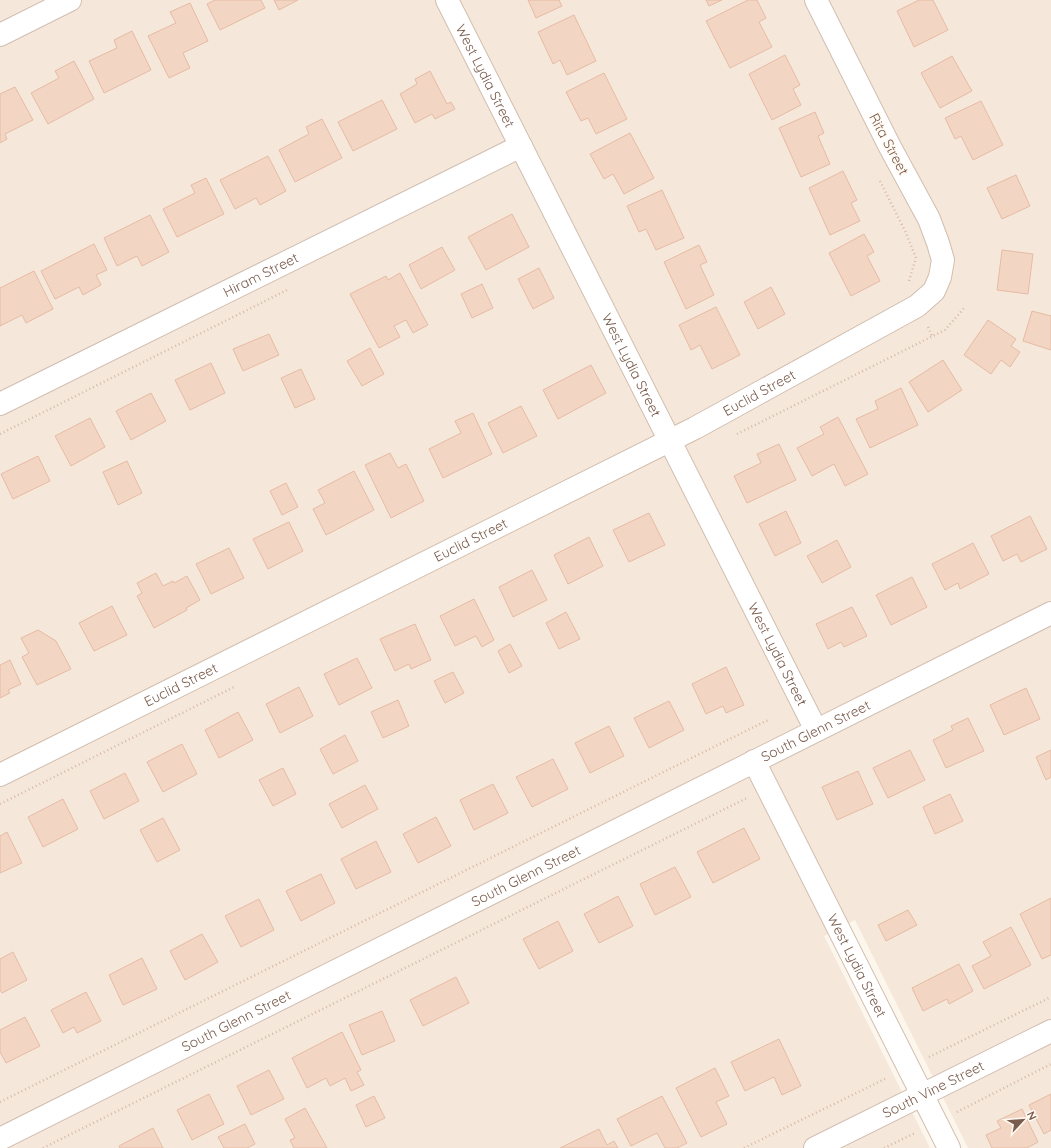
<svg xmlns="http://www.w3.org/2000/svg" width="1051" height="1148" viewBox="0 0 1051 1148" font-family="Quicksand,sans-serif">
  <rect width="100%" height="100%" fill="#fdf6ec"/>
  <!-- residential -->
  <path fill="#f5e8da" d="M 0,0 L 1051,0 L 1051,1148 L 968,1148 L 855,920 L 824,936 L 930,1148 L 0,1148 Z"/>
  <!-- building -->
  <path fill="#f3d5c3" stroke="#e6bba3" d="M 215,0 L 261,0 L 265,8 L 220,30 L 207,4 Z
    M 274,0 L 298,0 L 279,10 Z
    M 528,0 L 559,0 L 562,6 L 536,18 Z
    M 706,0 L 722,0 L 709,6 Z
    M 748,0 L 757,0 L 766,18 L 759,22 L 772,47 L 730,68 L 706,21 Z
    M 919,0 L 933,0 L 948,30 L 914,47 L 897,11 Z
    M 190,3 L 208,41 L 183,53 L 190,68 L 169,78 L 148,36 L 176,23 L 170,12 Z
    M 574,15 L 596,61 L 567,75 L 560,60 L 553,64 L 538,32 Z
    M 132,31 L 151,70 L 104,93 L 89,61 L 117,48 L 114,40 Z
    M 785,55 L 800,85 L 793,89 L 801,105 L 772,120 L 749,74 Z
    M 952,56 L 972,91 L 940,108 L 921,73 Z
    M 74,61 L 94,99 L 48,124 L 31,93 L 59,78 L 55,71 Z
    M 430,71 L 447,104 L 451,102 L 455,109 L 435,119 L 432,114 L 415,123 L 400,94 L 417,84 L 415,79 Z
    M 604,73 L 627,119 L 596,134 L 588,118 L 581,121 L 566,92 Z
    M 15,87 L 33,120 L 5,134 L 7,139 L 0,143 L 0,94 Z
    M 382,100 L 397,129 L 353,151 L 338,122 Z
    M 981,101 L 1003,145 L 973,160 L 961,136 L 955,139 L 945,118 Z
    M 815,112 L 824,133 L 818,136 L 830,164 L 801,177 L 779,128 Z
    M 322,119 L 342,158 L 295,182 L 279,150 L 309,134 L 306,127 Z
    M 630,133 L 654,178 L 624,194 L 613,174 L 604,179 L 590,154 Z
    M 268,156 L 286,191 L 260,205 L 256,198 L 235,209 L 220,180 Z
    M 843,171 L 857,200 L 851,203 L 860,221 L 830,235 L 809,188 Z
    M 1016,175 L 1030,206 L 1002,219 L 987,188 Z
    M 206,178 L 224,214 L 177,237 L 163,209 L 195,193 L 191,185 Z
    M 662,190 L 684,238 L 656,250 L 646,229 L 639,232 L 627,206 Z
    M 512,214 L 529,247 L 486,270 L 468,237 Z
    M 150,215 L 169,252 L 142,266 L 137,256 L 117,266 L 104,238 Z
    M 864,234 L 874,252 L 867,256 L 880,281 L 851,296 L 829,253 Z
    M 94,244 L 107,270 L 96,275 L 101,285 L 83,295 L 79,287 L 55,299 L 41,271 Z
    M 699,245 L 707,262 L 700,265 L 714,295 L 686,309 L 664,262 Z
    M 442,247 L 455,270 L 421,289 L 409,265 Z
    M 1002,250 L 1033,254 L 1028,294 L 997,290 Z
    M 539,268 L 554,298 L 533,309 L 518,279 Z
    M 34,271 L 53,309 L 26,323 L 22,315 L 0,326 L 0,288 Z
    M 400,273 L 428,325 L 413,333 L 406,320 L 394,326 L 400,337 L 379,348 L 350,294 L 386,276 L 388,280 Z
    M 482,284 L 493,308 L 472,318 L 461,294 Z
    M 771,287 L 785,314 L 758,329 L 744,302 Z
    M 716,307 L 740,355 L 712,369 L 700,345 L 691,350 L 679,325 Z
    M 1032,311 L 1051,316 L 1051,350 L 1023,341 Z
    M 988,320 L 1016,339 L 1011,346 L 1020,352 L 1010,367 L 1001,360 L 991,374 L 964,355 Z
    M 269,334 L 279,355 L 243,371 L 233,349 Z
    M 370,348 L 384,374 L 362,386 L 347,361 Z
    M 943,360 L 962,390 L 928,412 L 909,382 Z
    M 211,363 L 225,393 L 190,410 L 175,380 Z
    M 591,365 L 606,393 L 558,419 L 543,390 Z
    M 301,369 L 315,399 L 295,408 L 281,378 Z
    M 901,388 L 918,425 L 870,448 L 856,419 L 878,409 L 875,401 Z
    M 151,393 L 166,421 L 131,440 L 116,411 Z
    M 521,406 L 537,436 L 503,453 L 488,423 Z
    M 473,413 L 492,454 L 443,478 L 429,449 L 461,433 L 455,421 Z
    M 838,417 L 868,474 L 845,486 L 834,464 L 812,476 L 797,448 L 824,434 L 820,427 Z
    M 90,418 L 105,447 L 71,466 L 55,436 Z
    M 779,444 L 796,480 L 747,503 L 734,476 L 761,463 L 757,454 Z
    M 390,453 L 398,468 L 406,464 L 424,501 L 391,518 L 365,465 Z
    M 38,456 L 50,481 L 13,499 L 1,474 Z
    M 127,461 L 142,493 L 118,505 L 103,472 Z
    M 354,471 L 374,510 L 326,535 L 313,509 L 325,503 L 318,490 Z
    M 286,483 L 298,507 L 282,515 L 270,491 Z
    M 786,511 L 801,543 L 775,556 L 759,524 Z
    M 649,513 L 665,545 L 629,562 L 613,530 Z
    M 1030,516 L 1047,549 L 1021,562 L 1017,554 L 1003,561 L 991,536 Z
    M 289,522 L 303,551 L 268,569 L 253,539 Z
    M 589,537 L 603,566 L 568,584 L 554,555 Z
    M 837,540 L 851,567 L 822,583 L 807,556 Z
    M 973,543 L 989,574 L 960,589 L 958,583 L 945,590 L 932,564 Z
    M 229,548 L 244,578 L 211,594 L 196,564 Z
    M 532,570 L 547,600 L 513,617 L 499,587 Z
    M 156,573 L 163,586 L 173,581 L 174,583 L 187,576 L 200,600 L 186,608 L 187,610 L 154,628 L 137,596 L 142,593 L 137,583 Z
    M 912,577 L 927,607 L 891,625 L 876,595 Z
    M 474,599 L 494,640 L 482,647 L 476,636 L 455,646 L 440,616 Z
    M 112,606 L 127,635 L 94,651 L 79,623 Z
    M 852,607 L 867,636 L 844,647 L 841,642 L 828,649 L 816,624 Z
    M 566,612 L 580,639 L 559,649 L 546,623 Z
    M 415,624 L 431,660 L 411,669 L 409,664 L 395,671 L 380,639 Z
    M 38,630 L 56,641 L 71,669 L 37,685 L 22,657 L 29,653 L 21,638 Z
    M 510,644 L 522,666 L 509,673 L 498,651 Z
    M 357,658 L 372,688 L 339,705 L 324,674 Z
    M 10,660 L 21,684 L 8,690 L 10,693 L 0,698 L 0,665 Z
    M 726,667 L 744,705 L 726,713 L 723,706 L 706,714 L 692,684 Z
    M 453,672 L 464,693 L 445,703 L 434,681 Z
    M 299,687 L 313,716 L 280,733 L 266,704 Z
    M 1026,688 L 1040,719 L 1004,735 L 990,705 Z
    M 398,700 L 409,726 L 383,738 L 371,712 Z
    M 669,701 L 684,730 L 649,748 L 634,718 Z
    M 238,712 L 253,740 L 219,758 L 205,730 Z
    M 968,718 L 984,751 L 946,768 L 933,740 L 953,730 L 951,726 Z
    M 609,726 L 624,756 L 590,773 L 575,743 Z
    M 345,735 L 358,761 L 333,774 L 320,749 Z
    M 182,744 L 197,774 L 163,792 L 147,762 Z
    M 910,750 L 925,780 L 888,798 L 873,768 Z
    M 1051,750 L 1051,777 L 1046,780 L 1036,757 Z
    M 553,759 L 568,789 L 532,807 L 516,777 Z
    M 283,768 L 296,794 L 273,806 L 259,780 Z
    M 858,771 L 873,804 L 837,820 L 822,787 Z
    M 125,773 L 139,801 L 104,819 L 90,791 Z
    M 493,784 L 508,813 L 474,830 L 460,800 Z
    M 365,785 L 378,809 L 342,828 L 329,804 Z
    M 950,794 L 963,821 L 935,834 L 923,807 Z
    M 63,799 L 78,829 L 43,847 L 28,817 Z
    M 436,817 L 451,846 L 418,863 L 403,834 Z
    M 163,818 L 180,850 L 157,862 L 140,830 Z
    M 744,828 L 760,859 L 713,883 L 697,852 Z
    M 7,832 L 22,863 L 0,873 L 0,836 Z
    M 376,841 L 391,872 L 356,889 L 341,859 Z
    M 675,867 L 691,897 L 655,915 L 640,884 Z
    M 321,874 L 335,903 L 301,921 L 286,891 Z
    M 618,896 L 633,926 L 599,943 L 584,914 Z
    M 1051,898 L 1051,955 L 1042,959 L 1020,914 Z
    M 259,899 L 274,930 L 241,947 L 225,916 Z
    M 908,910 L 917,925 L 886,941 L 878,925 Z
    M 558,921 L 573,951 L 539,969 L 523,939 Z
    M 1011,927 L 1031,965 L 984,989 L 972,966 L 991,956 L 983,942 Z
    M 202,934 L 218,962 L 185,980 L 170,951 Z
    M 13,952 L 27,980 L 2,993 L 0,990 L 0,959 Z
    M 142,958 L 157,989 L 123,1005 L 109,975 Z
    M 959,964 L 973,991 L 949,1004 L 947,999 L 923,1011 L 912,988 Z
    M 456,977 L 469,1003 L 423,1026 L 410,1000 Z
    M 86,992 L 101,1021 L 77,1033 L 74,1027 L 63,1033 L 51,1010 Z
    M 382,1011 L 395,1041 L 362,1055 L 349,1025 Z
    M 25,1017 L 40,1046 L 6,1063 L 0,1052 L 0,1030 Z
    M 342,1032 L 361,1070 L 357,1072 L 364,1085 L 351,1091 L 345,1078 L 330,1086 L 326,1078 L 307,1088 L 292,1058 Z
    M 779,1039 L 801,1086 L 782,1095 L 774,1077 L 745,1091 L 731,1062 Z
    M 715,1068 L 729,1096 L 716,1102 L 727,1124 L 701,1137 L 676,1088 Z
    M 269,1070 L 284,1099 L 251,1115 L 237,1086 Z
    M 209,1094 L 224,1124 L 192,1140 L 177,1110 Z
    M 1051,1094 L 1051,1130 L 1044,1134 L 1029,1105 Z
    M 374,1096 L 385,1118 L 366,1127 L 356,1105 Z
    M 662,1096 L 687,1143 L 677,1148 L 665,1148 L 657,1133 L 631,1146 L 617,1119 Z
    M 305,1108 L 327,1148 L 294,1148 L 290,1140 L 295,1138 L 285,1119 Z
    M 1022,1109 L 1038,1142 L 1027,1148 L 992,1148 L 986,1135 L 1001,1128 L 997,1121 Z
    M 245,1124 L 255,1144 L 247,1148 L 224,1148 L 218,1137 Z
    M 153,1128 L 163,1148 L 120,1148 L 119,1146 Z
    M 599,1129 L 607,1145 L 614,1141 L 618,1148 L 560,1148 Z"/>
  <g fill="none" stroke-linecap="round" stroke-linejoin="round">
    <!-- minor casing -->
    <g stroke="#d1beb0" stroke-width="24">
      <g id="minor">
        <path id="s1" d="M 447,0 L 816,730"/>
        <path d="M 0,35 L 70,0"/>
        <path id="s2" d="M 0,404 L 521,146"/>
        <path id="s3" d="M 754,761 L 949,1148"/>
        <path id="s4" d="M 0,775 L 695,428 L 917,306 L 934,291 L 940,277 L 943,260 L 938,243 L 929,219 L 890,147 L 816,0"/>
        <path id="s5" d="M 0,1139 L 1051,613"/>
        <path id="s6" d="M 815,1148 L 1051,1031"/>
      </g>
    </g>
    <!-- path -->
    <path stroke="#d9b8a5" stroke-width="2.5" stroke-dasharray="1 3" stroke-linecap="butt" d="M 880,181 L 906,233 L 916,258 L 909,281
      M 928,327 L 932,336
      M 0,434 L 289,289
      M 737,434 L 945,330 L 965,307
      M 0,804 L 234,687
      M 929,1057 L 1051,997
      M 0,1102 L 770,719
      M 957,1112 L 1051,1064
      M 43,1148 L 747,798
      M 744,1148 L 887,1078
      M 884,1148 L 915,1133"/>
    <!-- minor -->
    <use href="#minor" stroke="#fff" stroke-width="22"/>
  </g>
  <g text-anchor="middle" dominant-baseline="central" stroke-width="3" stroke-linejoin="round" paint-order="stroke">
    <!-- street labels -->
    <g font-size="14" fill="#7a5c4d" stroke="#fffaf3">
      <text stroke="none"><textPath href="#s1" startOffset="85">West Lydia Street</textPath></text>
      <text transform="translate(889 144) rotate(62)">Rita Street</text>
      <text stroke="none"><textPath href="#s2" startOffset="291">Hiram Street</textPath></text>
      <text stroke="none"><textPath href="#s1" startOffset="409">West Lydia Street</textPath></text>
      <text stroke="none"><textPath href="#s4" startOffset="850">Euclid Street</textPath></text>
      <text stroke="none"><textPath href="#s4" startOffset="526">Euclid Street</textPath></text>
      <text stroke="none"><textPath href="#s1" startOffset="733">West Lydia Street</textPath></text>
      <text stroke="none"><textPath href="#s4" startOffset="202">Euclid Street</textPath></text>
      <text stroke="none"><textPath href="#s5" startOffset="912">South Glenn Street</textPath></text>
      <text stroke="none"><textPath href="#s5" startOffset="588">South Glenn Street</textPath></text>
      <text stroke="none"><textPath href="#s3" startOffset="229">West Lydia Street</textPath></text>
      <text stroke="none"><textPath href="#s5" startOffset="264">South Glenn Street</textPath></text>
      <text stroke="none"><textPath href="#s6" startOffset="132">South Vine Street</textPath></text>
    </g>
  </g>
  <!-- north arrow -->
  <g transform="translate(1023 1120) rotate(64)" stroke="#fffaf3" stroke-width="3" paint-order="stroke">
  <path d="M0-3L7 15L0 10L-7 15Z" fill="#7a5c4d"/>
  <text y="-6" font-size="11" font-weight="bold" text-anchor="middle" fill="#7a5c4d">N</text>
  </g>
</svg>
